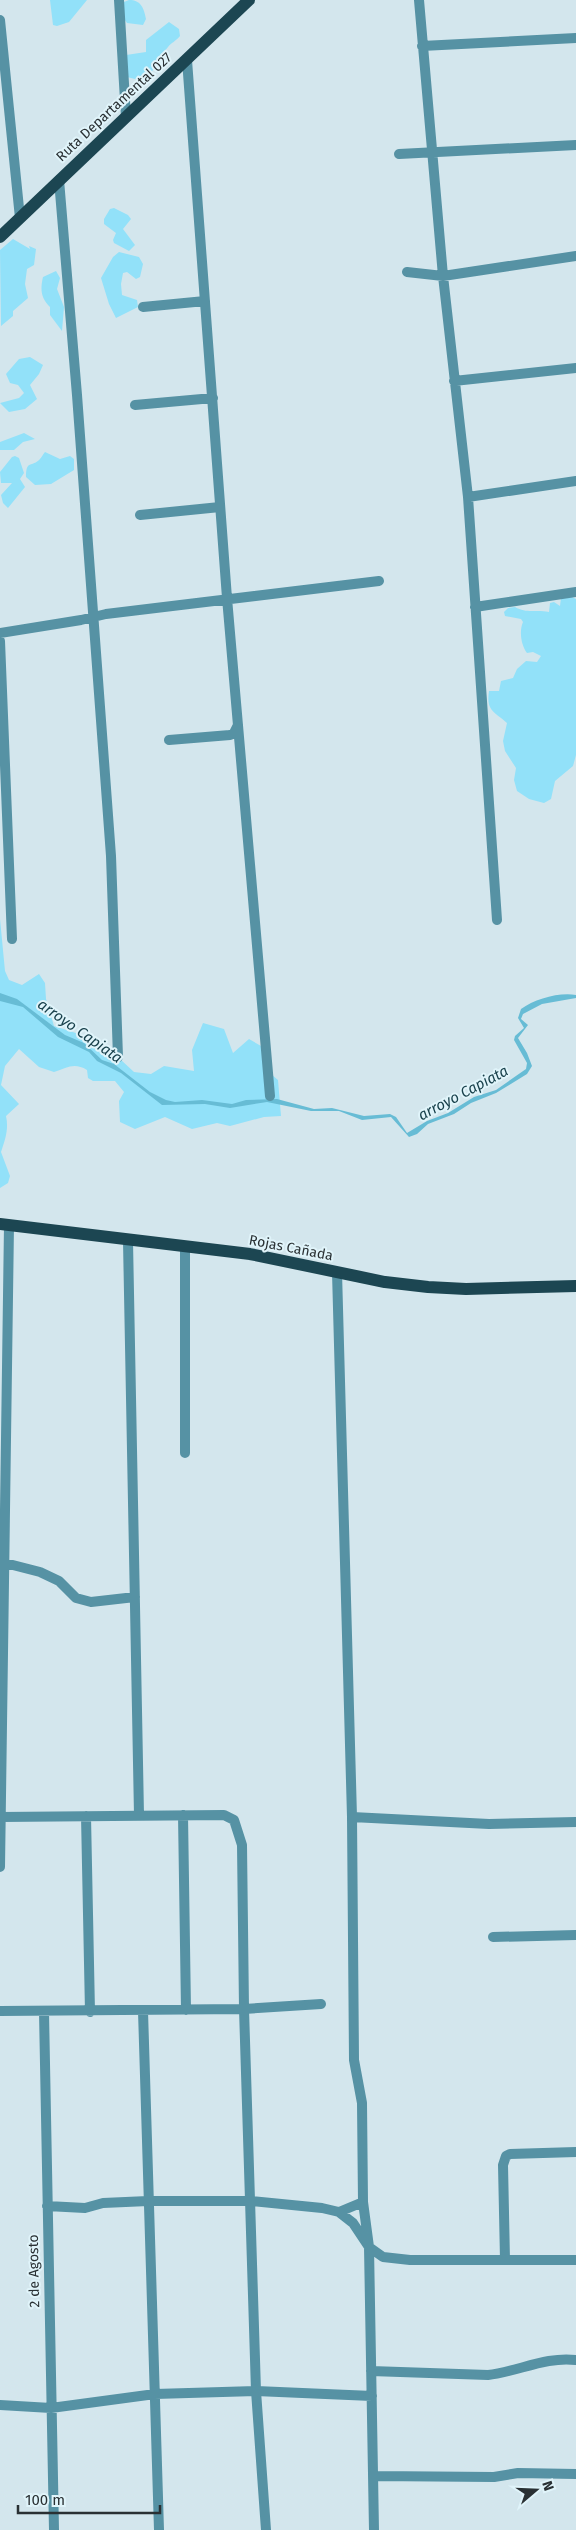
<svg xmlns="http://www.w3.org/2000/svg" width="576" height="2530" viewBox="0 0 576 2530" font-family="'Fira Sans',sans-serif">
  <rect width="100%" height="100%" fill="#d3e6ed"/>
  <!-- green -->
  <path fill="#92e1f9" d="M 50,0 L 87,0 L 69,22 L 57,26 L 53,25 Z
    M 129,0 C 141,0 144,8 146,19 L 143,25 L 127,23 L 121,15 L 124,2 Z
    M 169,22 L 179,29 L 180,36 C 176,41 171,43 168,47 C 158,59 155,75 139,80 L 127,77 L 126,55 L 146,52 L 146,40 Z
    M 114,208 L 128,215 L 131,219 L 123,229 L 135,245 L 129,251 L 114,243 L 113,240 L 116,233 L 104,224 L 104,219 L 110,209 Z
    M 13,239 L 30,249 L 29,246 L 36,249 L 34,265 L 27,269 L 25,284 L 28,298 L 13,311 L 13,316 L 1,326 L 0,250 Z
    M 119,252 L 139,257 L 143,264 L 140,277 L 136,279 L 127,272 L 123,273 L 121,284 L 122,295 L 137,300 L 138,307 L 116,318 L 109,304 L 101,278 L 113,257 Z
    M 56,271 L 60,278 L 57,289 L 64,307 L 62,331 L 50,315 L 50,307 C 41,298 40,290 43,277 Z
    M 30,357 L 43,365 L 39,374 L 30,385 L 37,399 L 25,409 L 9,412 L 0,403 L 19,398 L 24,393 L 18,385 L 10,383 L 6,374 L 19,359 Z
    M 24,433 L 35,439 L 23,442 L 14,450 L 0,450 L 0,442 Z
    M 45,452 L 60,459 L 70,456 L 74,459 L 74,470 L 51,484 L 35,485 L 26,477 C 26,459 32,468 40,459 C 42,457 43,454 45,452 Z
    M 15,456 L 19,458 L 24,473 L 20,479 L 25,487 L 8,508 L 3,503 L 1,495 L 12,483 L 1,483 L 0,472 L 12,457 Z
    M 570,596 L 576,599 L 576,755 L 573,766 L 555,781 L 551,799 L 544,803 L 529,799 L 517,791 L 514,780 L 516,768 L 505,751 L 503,741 L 507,723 C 494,711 486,711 489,691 L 499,691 L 501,681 L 513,678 L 517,669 L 526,661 L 537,662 L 541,656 L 533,652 L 527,653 C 521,645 519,631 523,622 L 521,619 L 505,616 L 504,612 L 508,608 L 515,607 C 527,614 536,609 549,612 L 550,603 L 554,602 L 560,606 L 561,598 Z
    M 0,919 L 5,971 L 9,980 L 22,985 L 39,974 L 45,983 L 46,999 L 54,1026 L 82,1035 L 88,1034 L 107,1047 L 134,1072 L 151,1074 L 164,1066 L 194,1071 L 192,1050 L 203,1023 L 224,1029 L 233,1053 L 249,1039 L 268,1050 L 271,1074 L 278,1080 L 281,1116 L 264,1117 L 230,1126 L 217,1123 L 192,1129 L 165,1117 L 135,1129 L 120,1122 L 119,1101 L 124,1092 L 115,1081 L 93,1081 L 88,1078 L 87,1070 C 74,1062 67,1068 54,1072 L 39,1067 L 19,1049 L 5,1066 L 1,1085 L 19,1104 L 6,1116 C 9,1129 5,1140 1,1152 L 10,1176 L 8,1183 L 0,1188 Z"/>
  <!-- water -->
  <path fill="#67bcd5" d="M 0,993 L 17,999 L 65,1035 L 84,1043 L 102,1060 L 114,1064 L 150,1092 L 166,1100 L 175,1102 L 202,1100 L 232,1104 L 246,1100 L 277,1099 L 314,1109 L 332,1108 L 364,1116 L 390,1114 L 396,1117 L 407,1133 L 427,1121 L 448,1113 L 474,1097 L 496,1090 L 526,1069 L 527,1063 L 514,1040 L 515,1036 L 524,1028 L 518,1018 L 521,1009 C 535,999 559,992 576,995 L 576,998 L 542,1004 L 523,1014 L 521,1019 L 528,1025 L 518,1038 L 527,1053 L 532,1066 L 527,1074 L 496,1093 L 471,1103 L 454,1114 L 428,1124 L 417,1134 L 409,1137 L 391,1117 L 362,1120 L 339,1111 L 311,1111 L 267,1102 L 230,1108 L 205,1104 L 162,1105 L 121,1073 L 97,1061 L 89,1052 L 58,1037 L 23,1007 L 0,1001 Z"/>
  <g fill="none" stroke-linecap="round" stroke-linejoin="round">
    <!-- minor -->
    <path stroke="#5692a4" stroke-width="10" d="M 119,0 L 126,117
      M 419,0 L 443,276 L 468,497 L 497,920
      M 0,20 L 20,218
      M 422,46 L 576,38
      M 187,60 L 227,598 L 270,1096
      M 399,154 L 576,145
      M 59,180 L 77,395 L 111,856 L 118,1057
      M 407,272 L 443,276 L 576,256
      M 143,307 L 205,301
      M 454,381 L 576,368
      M 135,405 L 213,398
      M 468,497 L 576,481
      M 140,515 L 220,507
      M 475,607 L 576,592
      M 0,633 L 81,620 L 106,614 L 379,581
      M 0,641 L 12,939
      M 169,740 L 230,735 L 234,733 L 238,725
      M 128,1241 L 139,1815
      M 185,1247 L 185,1453
      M 337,1272 L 352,1817 L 354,2060 L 362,2103 L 363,2202 L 369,2247 L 374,2530
      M 5,1563 L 40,1572 L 59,1581 L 76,1598 L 91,1602 L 135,1597
      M 183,1815 L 186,2010
      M 86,1816 L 90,2012
      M 1,1817 L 224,1815 L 234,1820 L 242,1845 L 244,2009 L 256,2391 L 266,2530
      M 352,1817 L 489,1824 L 576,1822
      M 0,1867 L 9,1225
      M 493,1937 L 576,1935
      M 0,2011 L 244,2009 L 321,2004
      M 143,2011 L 159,2530
      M 44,2012 L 54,2530
      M 47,2206 L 85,2208 L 103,2203 L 148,2201 L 251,2201 L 322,2208 L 339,2212 L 353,2223 L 369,2247 L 383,2257 L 410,2260 L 576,2260
      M 339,2212 L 363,2202
      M 505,2260 L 503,2165 L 506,2156 L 510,2154 L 576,2152
      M 371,2371 L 488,2375 C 517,2372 546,2356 576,2360
      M 0,2405 L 51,2408 L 155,2394 L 256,2391 L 372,2396
      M 373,2476 L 494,2477 L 518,2473 L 576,2474"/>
    <!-- major -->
    <path stroke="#1c4652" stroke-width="12" d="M 0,237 L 249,0
      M 0,1224 L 250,1254 L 385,1282 L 428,1287 L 466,1289 L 576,1286"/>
  </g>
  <g text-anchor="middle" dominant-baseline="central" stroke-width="4" stroke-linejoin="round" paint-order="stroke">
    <!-- street labels -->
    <g font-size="14" fill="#293033" stroke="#e0f4fa">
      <text transform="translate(114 107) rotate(-43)">Ruta Departamental 027</text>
      <text transform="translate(291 1248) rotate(11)">Rojas Cañada</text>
      <text transform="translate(34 2271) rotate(-91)">2 de Agosto</text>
    </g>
    <!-- water labels -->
    <g font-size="15" font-style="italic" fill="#18404b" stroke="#e0f4fa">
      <text transform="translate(80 1031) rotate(35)">arroyo Capiata</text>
      <text transform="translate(463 1093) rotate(-28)">arroyo Capiata</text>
    </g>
  </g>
  <!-- north arrow -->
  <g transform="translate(536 2490) rotate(71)" stroke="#e0f4fa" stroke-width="4" paint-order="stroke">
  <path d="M0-4L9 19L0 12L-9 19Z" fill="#293033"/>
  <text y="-8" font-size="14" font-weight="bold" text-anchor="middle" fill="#293033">N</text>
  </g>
  <!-- scale -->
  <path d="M18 2505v8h142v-8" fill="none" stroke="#293033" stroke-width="2.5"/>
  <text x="25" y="2505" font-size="15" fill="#293033" stroke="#e0f4fa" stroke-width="4" paint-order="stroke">100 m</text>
</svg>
